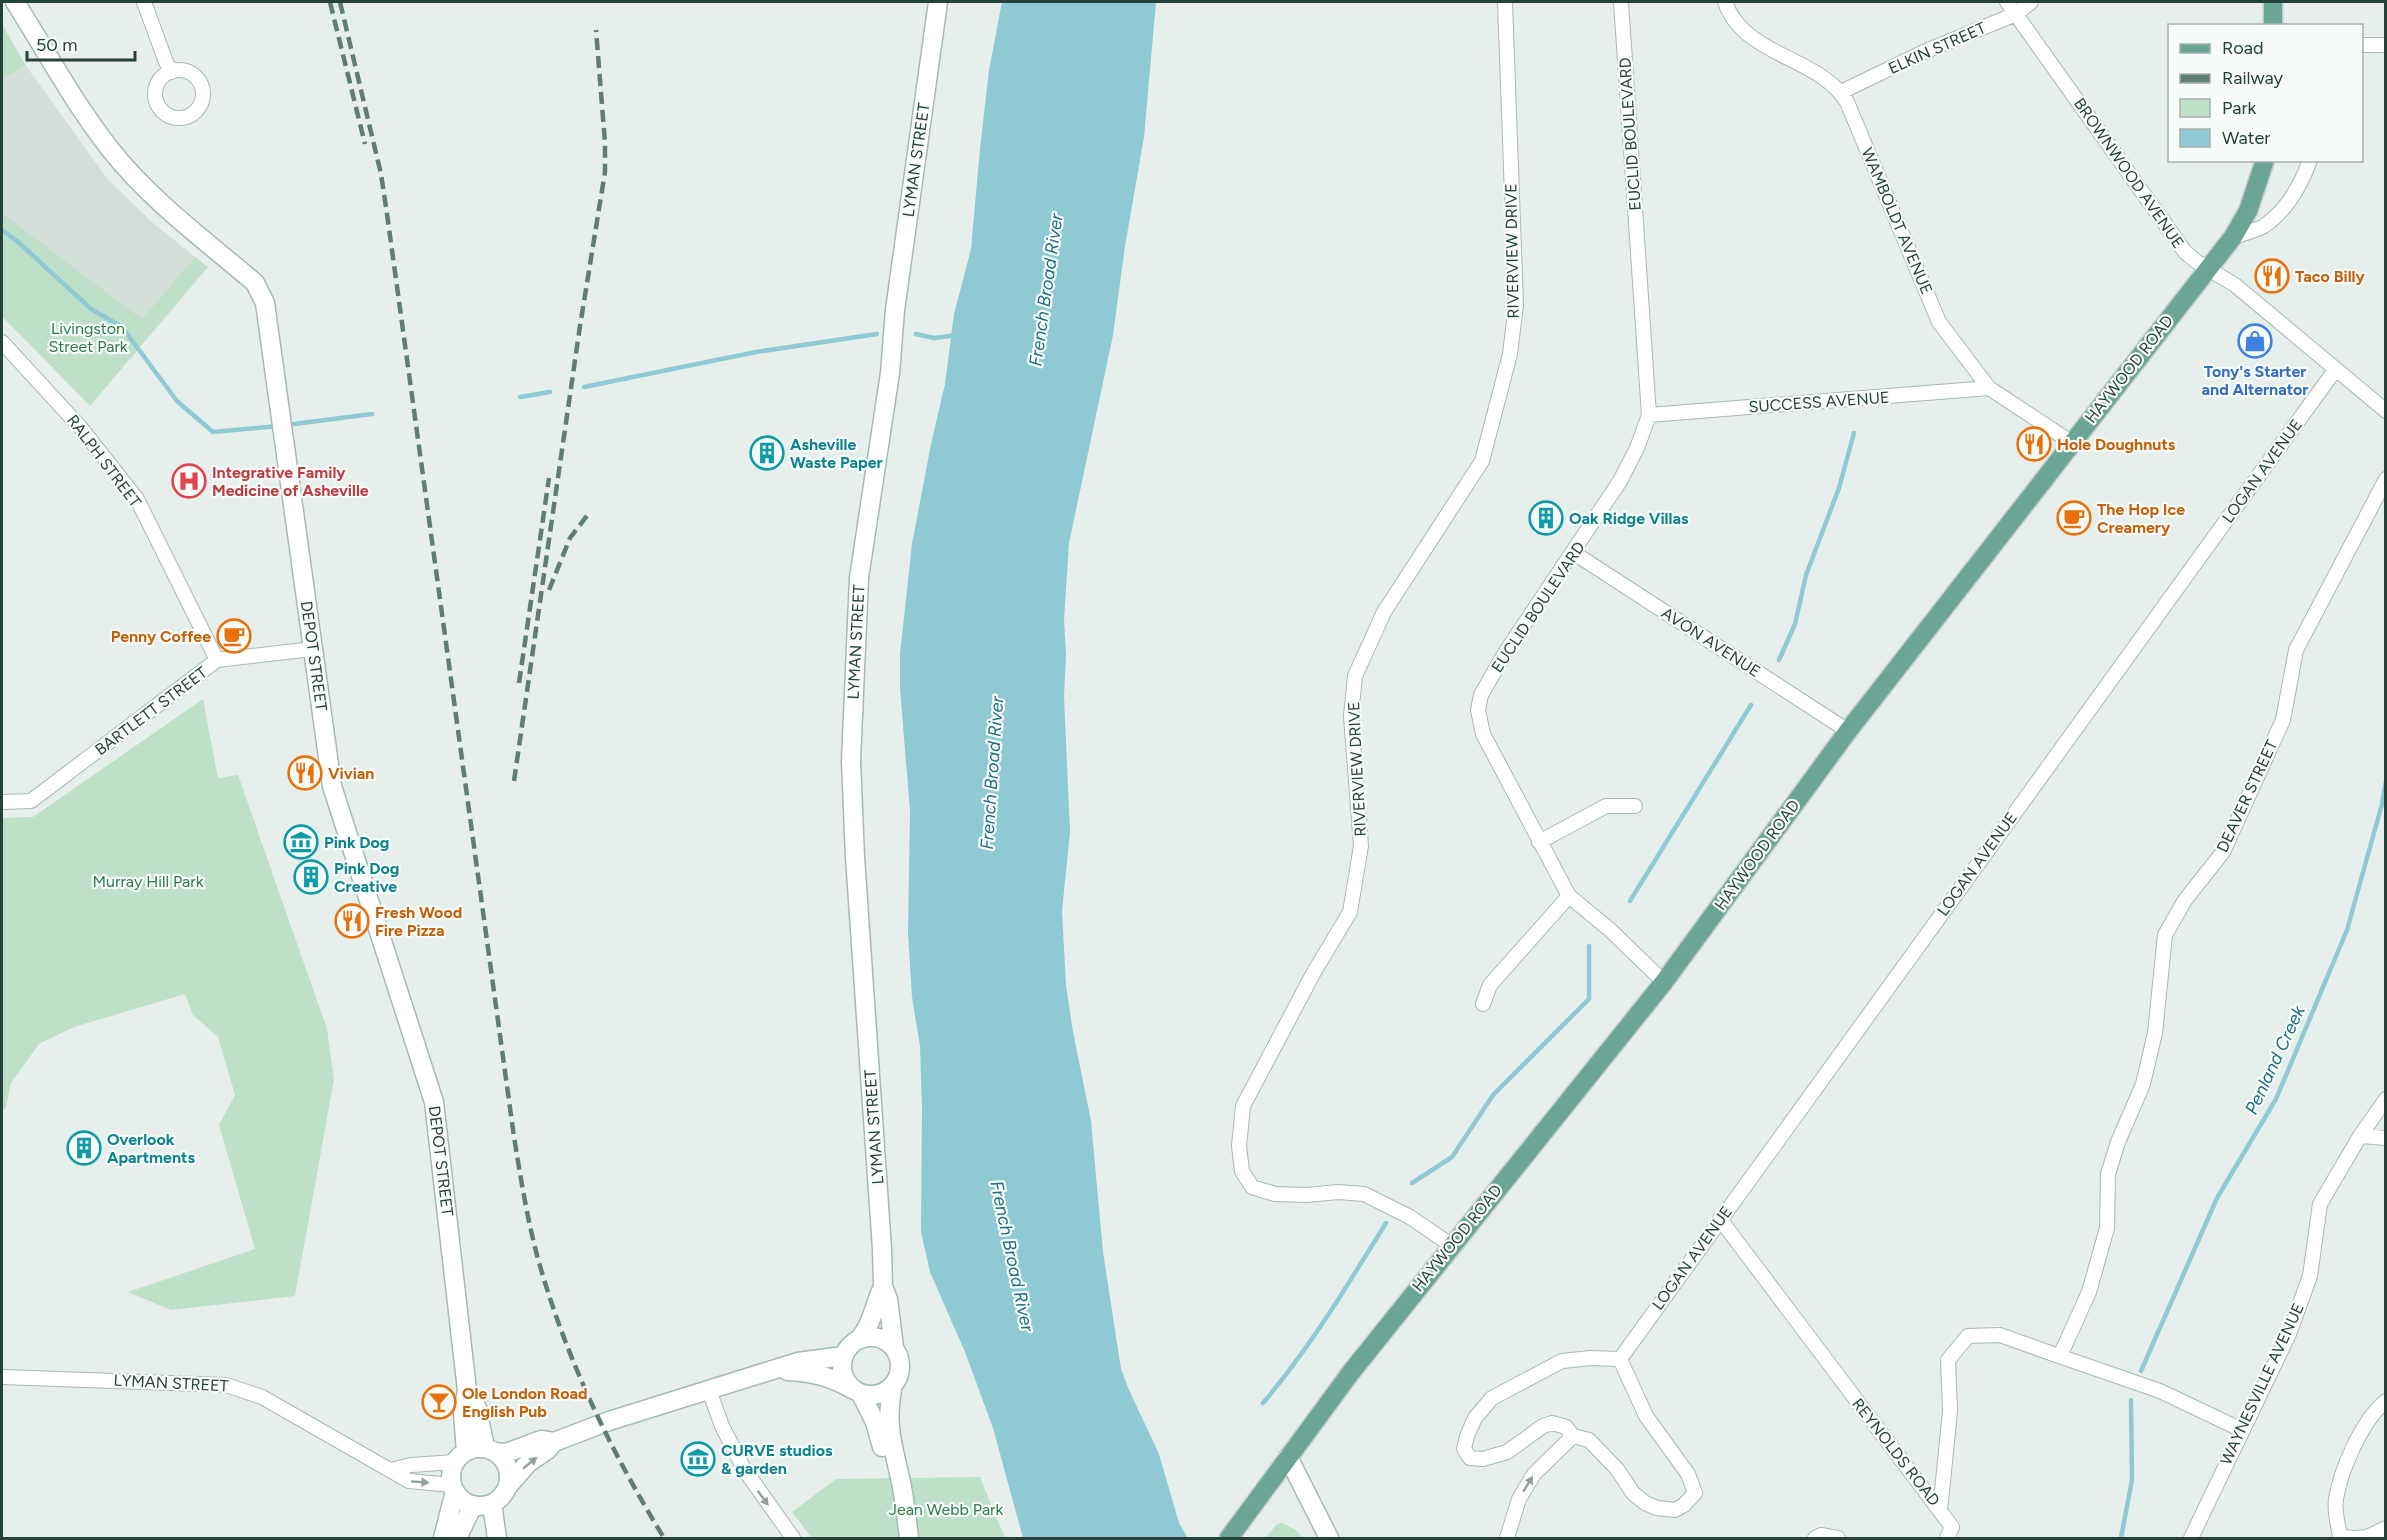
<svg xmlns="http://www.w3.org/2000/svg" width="2387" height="1540" viewBox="0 0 2387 1540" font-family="Figtree,sans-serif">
  <rect width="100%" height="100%" fill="#e6efeb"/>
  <!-- built -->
  <path fill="#d4dfda" d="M 26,66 L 109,181 L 152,222 L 195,257 L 142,320 L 2,213 L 2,79 Z"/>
  <!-- green -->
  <path fill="#bfe0c8" d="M 2,24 L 26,66 L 2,79 Z
    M 2,213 L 142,319 L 195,257 L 208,267 L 90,406 L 2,316 Z
    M 203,699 L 218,778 L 238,775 L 327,1029 L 334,1079 L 295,1296 L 171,1310 L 128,1292 L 255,1249 L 219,1125 L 235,1095 L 218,1037 L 193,1015 L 185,994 L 74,1027 L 39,1044 L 11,1083 L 6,1107 L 2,1111 L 2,818 L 33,817 Z
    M 980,1477 L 1005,1538 L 812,1538 L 792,1512 L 836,1479 Z
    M 1282,1523 L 1296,1530 L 1303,1538 L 1265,1538 L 1277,1524 Z"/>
  <!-- water -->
  <path fill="#8ec9d4" d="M 1002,2 L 1156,2 L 1144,137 L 1125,246 L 1113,335 L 1069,543 L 1064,620 L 1066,655 L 1064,697 L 1070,832 L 1062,911 L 1066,985 L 1073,1032 L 1091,1121 L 1103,1252 L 1121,1369 L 1129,1390 L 1159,1454 L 1179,1523 L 1188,1538 L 1023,1538 L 993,1428 L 965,1352 L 930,1272 L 921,1232 L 922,1107 L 920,1046 L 912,997 L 908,933 L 910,811 L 900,688 L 900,654 L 912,544 L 931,444 L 945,384 L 954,314 L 971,249 L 980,149 L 989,70 Z"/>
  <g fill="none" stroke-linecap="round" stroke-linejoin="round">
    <!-- stream -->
    <path stroke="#8ec9d4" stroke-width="4.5" d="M 2,230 L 17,241 L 91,309 L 122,327 L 177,401 L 213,432 L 278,426
      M 916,334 L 934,338 L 957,335
      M 584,387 L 756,352 L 877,334
      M 520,397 L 550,392
      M 286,425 L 372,414
      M 1779,660 L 1795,624 L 1806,575 L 1839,488 L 1854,433
      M 1630,901 L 1751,705
      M 1412,1183 L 1452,1157 L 1493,1095 L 1589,999 L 1589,946
      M 2141,1371 L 2217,1198 L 2276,1099 L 2347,930 L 2382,804 L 2386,781
      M 1263,1403 C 1310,1348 1348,1284 1386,1223
      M 2121,1538 L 2132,1480 L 2131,1400"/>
    <!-- street casing -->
    <g stroke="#a8b8b2" stroke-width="16">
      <path id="street" d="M 144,2 L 166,62 L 172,72
        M 1621,2 L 1649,415 L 1637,448 L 1620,481 L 1505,653 L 1481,695 L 1478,710 L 1483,734 L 1569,896 L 1609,929 L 1664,982
        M 1725,2 C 1744,57 1819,56 1847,102 L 1939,322 L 1989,388 L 2071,442
        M 2007,2 L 2185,252 L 2197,262 L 2235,285 L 2386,411
        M 2362,45 L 2386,45
        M155 94a24 24 0 1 1 48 0a24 24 0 1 1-48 0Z
        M 1841,92 L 1926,51 L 2016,14 L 2031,2
        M 2233,237 C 2242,234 2255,231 2264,226 C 2286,211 2301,185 2310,160
        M 2,342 L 81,428 L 137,499 L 217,660
        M 1649,415 L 1989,388
        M 1574,553 L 1848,731
        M 2,802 L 31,801 L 217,660 L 313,649
        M 1539,842 L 1606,806 L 1635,806
        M 1483,1004 L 1490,985 L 1569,896
        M 2360,1136 L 2386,1138
        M 1720,1219 L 1952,1527 L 1947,1538
        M 1451,1245 L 1410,1217 L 1364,1194 L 1338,1192 L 1307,1195 L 1275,1194 L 1252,1187 L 1242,1171 L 1239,1146 L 1243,1106 L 1314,972 L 1350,912 L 1361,846 L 1351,716 L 1355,676 L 1384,612 L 1482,461 L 1510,354 L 1516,305 L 1505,2
        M 2060,1356 L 2089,1292 L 2107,1228 L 2108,1174 L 2118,1142 L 2143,1084 L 2155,1033 L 2165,935 L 2185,900 L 2223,852 L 2283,720 L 2296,650 L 2386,479
        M 1590,1358 L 1620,1359 L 1646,1416 L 1688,1474 L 1695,1493 L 1684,1505 L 1675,1510 L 1657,1508 L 1645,1503 L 1633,1493 L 1617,1469 L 1589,1440 L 1573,1436 L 1566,1427 L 1552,1423 L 1543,1426 L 1507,1452 L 1483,1459 L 1470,1458 L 1464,1449 L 1467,1436 L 1475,1418 L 1492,1398 L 1562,1361 Z
        M 1620,1359 L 2335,370
        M 2,1377 L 226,1385 L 262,1397 L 409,1481 L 452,1485
        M 709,1390 L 722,1426 L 744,1469 L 793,1538
        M 391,1470 L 411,1465 L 455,1462
        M 1940,1511 L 1950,1411 L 1948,1360 L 1968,1336 L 2000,1335 L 2056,1355 L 2160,1391 L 2242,1430
        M 1507,1538 L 1519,1499 L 1534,1474 L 1573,1436
        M 1815,1538 L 1821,1535 L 1838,1538
        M 2191,1538 L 2289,1334 L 2310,1276 L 2320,1204 L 2360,1136 L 2386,1099
        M 2352,1538 L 2340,1536 C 2338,1525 2334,1511 2336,1499 C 2341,1469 2362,1420 2386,1401
        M 2356,1538 L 2367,1537 L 2386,1528"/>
    </g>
    <!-- secondary casing -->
    <g stroke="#a4bbb3" stroke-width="21">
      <path id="secondary" d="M 15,2 C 46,51 74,103 110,149 C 151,201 205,240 255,283 L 265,303 L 332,786 L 434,1102 L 467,1390 L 463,1413 L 466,1452
        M842 1366a29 29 0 1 1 58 0a29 29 0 1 1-58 0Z
        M 860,1338 C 873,1323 874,1304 883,1287
        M 894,1347 L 888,1299 L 883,1287 L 882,1249 L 855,857 L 851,761 L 859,578 L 890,373 L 895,310 L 938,2
        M 787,1371 C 811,1372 830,1376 852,1389
        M 893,1385 C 884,1427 894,1447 902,1487 C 905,1504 907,1521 909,1538
        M 467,1390 L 477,1408 L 485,1448
        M 861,1394 L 875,1422 L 882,1447
        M451 1477a29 29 0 1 1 58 0a29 29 0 1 1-58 0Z
        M 494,1452 L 506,1453 L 541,1440 L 554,1442 L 609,1421 L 798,1362 L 843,1356
        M 1288,1457 L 1329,1538
        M 508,1486 L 528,1463 L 547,1450 L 554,1442
        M 492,1504 L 497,1538
        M 443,1538 L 455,1491
        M 457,1538 L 473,1505"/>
    </g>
    <!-- primary casing -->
    <g stroke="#c2cac8" stroke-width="21">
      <path id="primary" d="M 2273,26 L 2273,2
        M 1229,1538 L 1352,1371 L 1664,982 L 1848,731 L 2233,237 L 2248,211 L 2265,160"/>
    </g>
    <!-- street -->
    <use href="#street" stroke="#fff" stroke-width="14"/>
    <!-- secondary -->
    <use href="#secondary" stroke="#fff" stroke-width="18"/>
    <!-- primary -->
    <use href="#primary" stroke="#6aa596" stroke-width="18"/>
    <!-- rail -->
    <path stroke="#5f7d75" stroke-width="4.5" stroke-dasharray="12 6" stroke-linecap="butt" d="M 330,2 L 365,144
      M 340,2 L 381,174 L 387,214 L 514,1137 C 521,1180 528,1224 540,1266 C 568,1363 612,1453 664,1538
      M 549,590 L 570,538 L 589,513
      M 519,683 L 549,478
      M 514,781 L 580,326 L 605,172 L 605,143 L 596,30"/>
  </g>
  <!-- one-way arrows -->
  <defs><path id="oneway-solid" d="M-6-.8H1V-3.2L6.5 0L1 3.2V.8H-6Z" transform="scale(1.5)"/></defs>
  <g fill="#92a09c">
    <use href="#oneway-solid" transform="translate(530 1463) rotate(-39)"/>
    <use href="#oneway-solid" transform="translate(420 1482) rotate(4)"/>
    <use href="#oneway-solid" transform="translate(1528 1484) rotate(-59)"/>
    <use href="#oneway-solid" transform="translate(763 1498) rotate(54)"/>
  </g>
  <!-- icons -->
  <defs>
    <g id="restaurant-ring" transform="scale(1.725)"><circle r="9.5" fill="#f7fbf9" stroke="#e8710a" stroke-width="1.5"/><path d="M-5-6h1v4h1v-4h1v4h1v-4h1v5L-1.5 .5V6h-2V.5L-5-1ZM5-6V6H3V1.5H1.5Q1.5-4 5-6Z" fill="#e8710a"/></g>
    <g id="shop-ring" transform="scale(1.725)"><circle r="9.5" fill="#f7fbf9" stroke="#3f7fe0" stroke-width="1.5"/><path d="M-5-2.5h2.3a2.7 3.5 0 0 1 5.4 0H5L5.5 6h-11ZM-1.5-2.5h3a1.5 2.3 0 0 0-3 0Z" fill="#3f7fe0"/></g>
    <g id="building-ring" transform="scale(1.725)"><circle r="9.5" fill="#f7fbf9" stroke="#0f9aa8" stroke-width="1.5"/><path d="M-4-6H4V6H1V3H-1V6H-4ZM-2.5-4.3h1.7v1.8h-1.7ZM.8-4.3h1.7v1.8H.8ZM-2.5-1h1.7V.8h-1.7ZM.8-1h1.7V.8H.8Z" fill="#0f9aa8"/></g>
    <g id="hospital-ring" transform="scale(1.725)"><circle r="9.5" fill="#f7fbf9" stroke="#e0444e" stroke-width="1.5"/><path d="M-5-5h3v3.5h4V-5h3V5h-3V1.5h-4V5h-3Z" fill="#e0444e"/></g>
    <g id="cafe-ring" transform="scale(1.725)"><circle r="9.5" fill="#f7fbf9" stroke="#e8710a" stroke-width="1.5"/><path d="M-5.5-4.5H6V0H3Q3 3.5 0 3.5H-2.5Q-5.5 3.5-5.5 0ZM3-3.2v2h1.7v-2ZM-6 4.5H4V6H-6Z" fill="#e8710a"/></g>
    <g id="museum-ring" transform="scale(1.725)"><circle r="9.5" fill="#f7fbf9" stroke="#0f9aa8" stroke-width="1.5"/><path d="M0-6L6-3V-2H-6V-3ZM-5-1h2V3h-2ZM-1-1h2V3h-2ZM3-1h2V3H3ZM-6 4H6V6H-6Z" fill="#0f9aa8"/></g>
    <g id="bar-ring" transform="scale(1.725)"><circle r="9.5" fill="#f7fbf9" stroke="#e8710a" stroke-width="1.5"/><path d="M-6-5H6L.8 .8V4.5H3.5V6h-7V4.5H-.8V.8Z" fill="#e8710a"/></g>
  </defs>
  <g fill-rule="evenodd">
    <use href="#restaurant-ring" x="2272" y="276"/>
    <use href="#shop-ring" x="2255" y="341"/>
    <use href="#restaurant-ring" x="2034" y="444"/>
    <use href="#building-ring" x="767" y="453"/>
    <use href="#hospital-ring" x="189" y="481"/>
    <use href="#building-ring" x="1546" y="518"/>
    <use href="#cafe-ring" x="2074" y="518"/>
    <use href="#cafe-ring" x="234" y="636"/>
    <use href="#restaurant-ring" x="305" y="773"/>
    <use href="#museum-ring" x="301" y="842"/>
    <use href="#building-ring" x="311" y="877"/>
    <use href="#restaurant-ring" x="352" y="921"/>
    <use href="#building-ring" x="84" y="1148"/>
    <use href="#bar-ring" x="439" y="1402"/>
    <use href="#museum-ring" x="698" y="1459"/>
  </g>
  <g text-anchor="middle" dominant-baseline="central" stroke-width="4.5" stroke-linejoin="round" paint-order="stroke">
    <!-- street labels -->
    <g font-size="16" fill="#24423a" stroke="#f7fbf9">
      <text transform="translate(1937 48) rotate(-24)">ELKIN STREET</text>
      <text transform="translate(1630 134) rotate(-94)">EUCLID BOULEVARD</text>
      <text transform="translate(916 160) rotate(-82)">LYMAN STREET</text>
      <text transform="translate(2129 173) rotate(55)">BROWNWOOD AVENUE</text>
      <text transform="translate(1897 221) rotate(67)">WAMBOLDT AVENUE</text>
      <text transform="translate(1512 251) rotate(-91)">RIVERVIEW DRIVE</text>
      <text transform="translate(2129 369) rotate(-52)">HAYWOOD ROAD</text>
      <text transform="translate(1819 402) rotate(-4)">SUCCESS AVENUE</text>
      <text transform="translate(104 461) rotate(53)">RALPH STREET</text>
      <text transform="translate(2262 471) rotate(-54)">LOGAN AVENUE</text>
      <text transform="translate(1538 607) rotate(-56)">EUCLID BOULEVARD</text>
      <text transform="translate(856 642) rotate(-87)">LYMAN STREET</text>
      <text transform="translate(1711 642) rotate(33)">AVON AVENUE</text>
      <text transform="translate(314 656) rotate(82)">DEPOT STREET</text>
      <text transform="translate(151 711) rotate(-37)">BARTLETT STREET</text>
      <text transform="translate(1357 769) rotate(-93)">RIVERVIEW DRIVE</text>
      <text transform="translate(2247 796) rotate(-65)">DEAVER STREET</text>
      <text transform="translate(1757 855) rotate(-54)">HAYWOOD ROAD</text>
      <text transform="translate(1977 864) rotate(-54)">LOGAN AVENUE</text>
      <text transform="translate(874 1127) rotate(-94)">LYMAN STREET</text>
      <text transform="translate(441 1161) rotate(83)">DEPOT STREET</text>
      <text transform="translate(1457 1238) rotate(-51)">HAYWOOD ROAD</text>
      <text transform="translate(1692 1258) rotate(-54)">LOGAN AVENUE</text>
      <text transform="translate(171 1383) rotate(3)">LYMAN STREET</text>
      <text transform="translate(2262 1384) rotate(-65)">WAYNESVILLE AVENUE</text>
      <text transform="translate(1896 1452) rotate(52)">REYNOLDS ROAD</text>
    </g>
    <!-- food labels -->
    <g font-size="16" font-weight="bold" fill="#c56008" stroke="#f7fbf9" text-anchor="start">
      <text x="2295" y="276">Taco Billy</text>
      <text x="2057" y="444">Hole Doughnuts</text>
      <text x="2097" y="509">The Hop Ice<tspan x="2097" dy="18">Creamery</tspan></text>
      <text x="211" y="636" text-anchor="end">Penny Coffee</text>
      <text x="328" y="773">Vivian</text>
      <text x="375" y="912">Fresh Wood<tspan x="375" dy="18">Fire Pizza</tspan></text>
      <text x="462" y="1393">Ole London Road<tspan x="462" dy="18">English Pub</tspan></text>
    </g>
    <!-- park labels -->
    <g font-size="16" fill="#2d7a4b" stroke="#f7fbf9">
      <text x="88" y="328">Livingston<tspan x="88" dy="18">Street Park</tspan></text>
      <text x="148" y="881">Murray Hill Park</text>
      <text x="946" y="1509">Jean Webb Park</text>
    </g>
    <!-- shop labels -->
    <g font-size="16" font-weight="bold" fill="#366cbe" stroke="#f7fbf9">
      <text x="2255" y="371">Tony's Starter<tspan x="2255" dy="18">and Alternator</tspan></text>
    </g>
    <!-- culture labels -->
    <g font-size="16" font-weight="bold" fill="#0d838f" stroke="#f7fbf9" text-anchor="start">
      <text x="790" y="444">Asheville<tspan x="790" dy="18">Waste Paper</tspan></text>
      <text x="1569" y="518">Oak Ridge Villas</text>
      <text x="324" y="842">Pink Dog</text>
      <text x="334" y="868">Pink Dog<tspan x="334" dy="18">Creative</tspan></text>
      <text x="107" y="1139">Overlook<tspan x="107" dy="18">Apartments</tspan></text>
      <text x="721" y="1450">CURVE studios<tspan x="721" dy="18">&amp; garden</tspan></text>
    </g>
    <!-- health labels -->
    <g font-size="16" font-weight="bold" fill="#be3a42" stroke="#f7fbf9" text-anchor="start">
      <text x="212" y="472">Integrative Family<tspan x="212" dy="18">Medicine of Asheville</tspan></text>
    </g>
    <!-- water labels -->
    <g font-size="18" font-style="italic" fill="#1c6f80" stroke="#f7fbf9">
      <text transform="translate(1046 290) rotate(-82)">French Broad River</text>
      <text transform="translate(992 773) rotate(-86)">French Broad River</text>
      <text transform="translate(2275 1060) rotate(-65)">Penland Creek</text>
      <text transform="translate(1012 1256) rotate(78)">French Broad River</text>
    </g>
  </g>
  <!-- border -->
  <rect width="2387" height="1540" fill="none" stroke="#24423a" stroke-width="6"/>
  <!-- legend -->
  <rect x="2168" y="24" width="195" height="138" fill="#f7fbf9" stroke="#a3b1ad" stroke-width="1.5"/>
  <rect x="2180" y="44" width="30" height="9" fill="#6aa596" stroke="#a3b1ad" stroke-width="1.5"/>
  <text x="2222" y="54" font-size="18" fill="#24423a">Road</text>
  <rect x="2180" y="74" width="30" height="9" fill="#5f7d75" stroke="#a3b1ad" stroke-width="1.5"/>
  <text x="2222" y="84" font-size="18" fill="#24423a">Railway</text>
  <rect x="2180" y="99" width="30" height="18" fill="#bfe0c8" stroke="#a3b1ad" stroke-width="1.5"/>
  <text x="2222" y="114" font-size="18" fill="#24423a">Park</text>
  <rect x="2180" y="129" width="30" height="18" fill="#8ec9d4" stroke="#a3b1ad" stroke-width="1.5"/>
  <text x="2222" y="144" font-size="18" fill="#24423a">Water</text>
  <!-- scale -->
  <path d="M27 51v9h108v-9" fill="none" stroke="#24423a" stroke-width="3"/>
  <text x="36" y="51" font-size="18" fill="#24423a" stroke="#f7fbf9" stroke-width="4.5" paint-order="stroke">50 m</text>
</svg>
